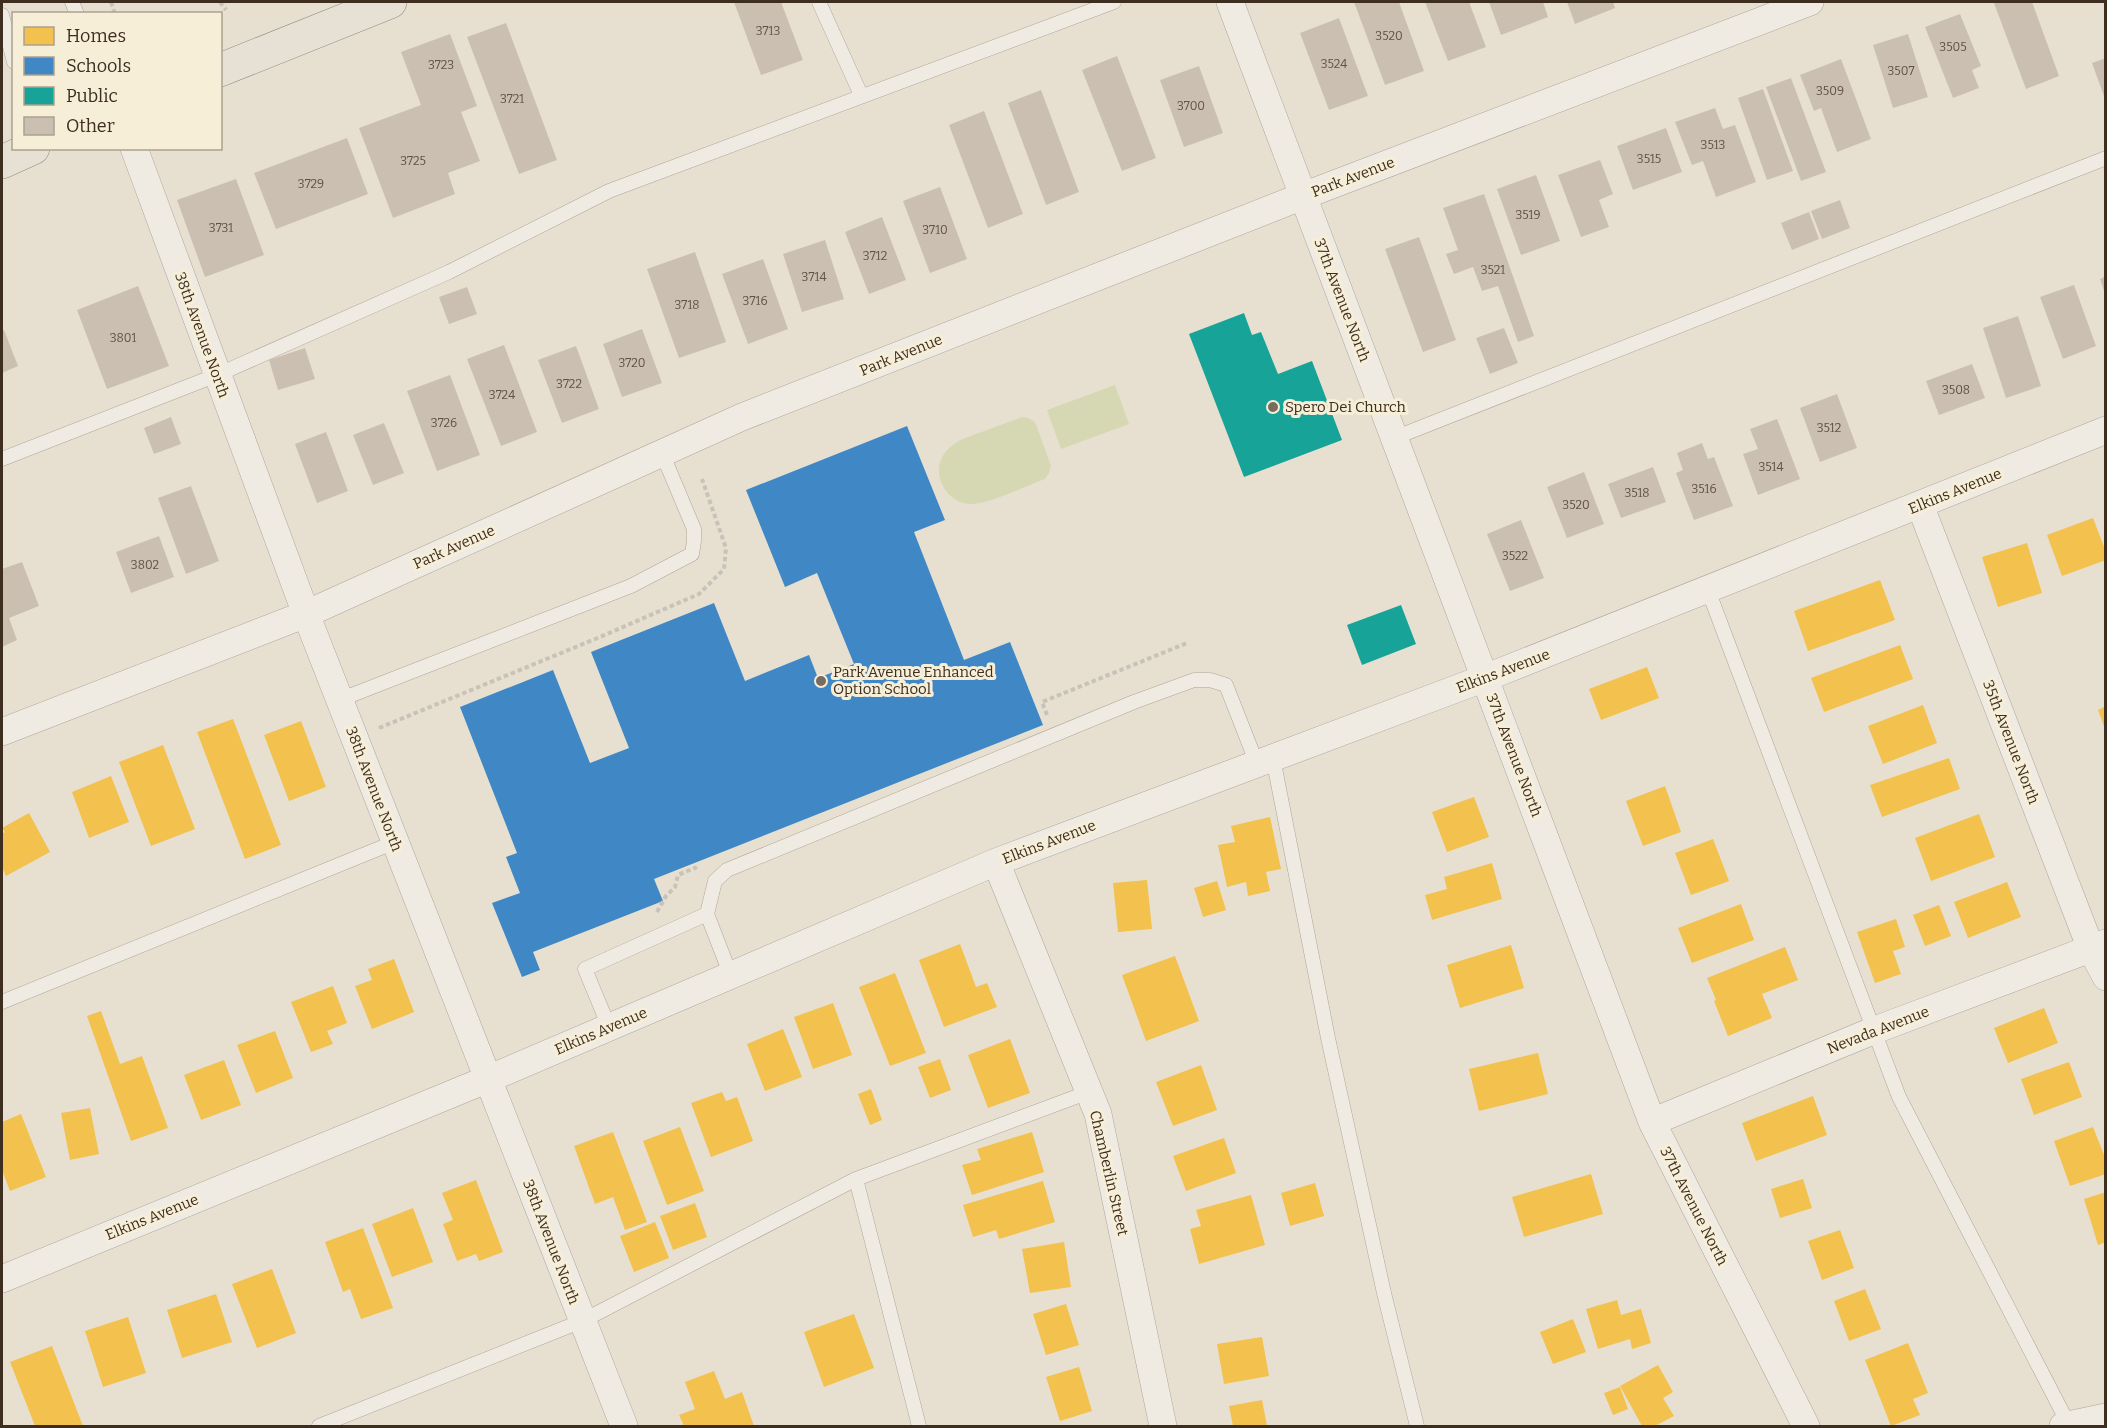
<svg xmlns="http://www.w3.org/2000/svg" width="2107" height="1428" viewBox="0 0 2107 1428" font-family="Bitter,serif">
  <rect width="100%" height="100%" fill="#e7e0d1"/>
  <!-- green -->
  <path fill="#d6d7b3" d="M 1115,385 L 1129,424 L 1061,449 L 1047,410 Z
    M 1022,417 L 1028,418 L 1035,422 L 1051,466 L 1049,473 L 1045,479 C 1026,486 987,505 969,504 C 949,503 933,479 941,460 C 945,450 952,445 960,440 Z"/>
  <!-- homes -->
  <path fill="#f2c14e" d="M 2093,518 L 2106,552 L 2106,560 L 2062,576 L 2047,535 Z
    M 2027,543 L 2042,593 L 1998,607 L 1982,557 Z
    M 1880,580 L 1895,620 L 1808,651 L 1794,611 Z
    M 1900,645 L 1913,679 L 1824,712 L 1811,678 Z
    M 1647,667 L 1659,698 L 1601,720 L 1589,689 Z
    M 1923,705 L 1937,743 L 1883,764 L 1868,726 Z
    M 2106,706 L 2106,729 L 2105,729 L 2098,710 Z
    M 233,719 L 281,845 L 245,859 L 197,732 Z
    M 301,721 L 326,787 L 289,801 L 264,735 Z
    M 163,745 L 195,829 L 151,846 L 119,762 Z
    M 1949,758 L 1960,789 L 1882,817 L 1870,785 Z
    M 111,776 L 129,822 L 89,838 L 72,792 Z
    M 1665,786 L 1681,832 L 1643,846 L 1626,801 Z
    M 1474,797 L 1489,837 L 1447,852 L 1432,812 Z
    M 29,813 L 50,852 L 6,876 L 2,867 L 2,834 L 5,832 L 2,828 Z
    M 1979,814 L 1995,857 L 1931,881 L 1915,838 Z
    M 1270,817 L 1281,869 L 1266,872 L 1270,891 L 1248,896 L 1246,882 L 1227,887 L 1218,845 L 1235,842 L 1231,826 Z
    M 1713,839 L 1729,881 L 1691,895 L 1675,853 Z
    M 1492,863 L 1502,899 L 1432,920 L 1425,895 L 1447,889 L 1444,877 Z
    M 1147,880 L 1152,929 L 1118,932 L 1113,883 Z
    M 1217,881 L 1226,910 L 1203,917 L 1194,888 Z
    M 2007,882 L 2021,917 L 1968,938 L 1954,902 Z
    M 1741,904 L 1754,940 L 1692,963 L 1678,928 Z
    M 1939,905 L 1951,936 L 1925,946 L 1913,915 Z
    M 1896,919 L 1905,947 L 1893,951 L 1901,974 L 1875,983 L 1857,932 Z
    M 960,944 L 976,987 L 987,983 L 997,1007 L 944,1027 L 919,960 Z
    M 1511,945 L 1524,988 L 1460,1008 L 1447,965 Z
    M 1785,947 L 1798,980 L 1762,994 L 1772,1018 L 1728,1036 L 1714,1001 L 1716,1000 L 1707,978 Z
    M 1175,956 L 1199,1021 L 1146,1041 L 1122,975 Z
    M 394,959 L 414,1012 L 372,1029 L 355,986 L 372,980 L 368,969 Z
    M 895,973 L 926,1053 L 890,1066 L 859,987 Z
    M 333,986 L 347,1023 L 327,1031 L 333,1044 L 311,1052 L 291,1002 Z
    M 833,1003 L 852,1055 L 813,1069 L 794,1017 Z
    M 2044,1008 L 2058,1043 L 2008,1063 L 1994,1028 Z
    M 101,1011 L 120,1064 L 142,1056 L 168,1128 L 131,1141 L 87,1016 Z
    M 783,1029 L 802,1077 L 765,1091 L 747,1044 Z
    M 275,1031 L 293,1078 L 256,1093 L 237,1045 Z
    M 1010,1039 L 1030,1093 L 988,1108 L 968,1055 Z
    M 1538,1053 L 1548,1094 L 1479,1111 L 1469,1069 Z
    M 940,1059 L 951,1090 L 930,1098 L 918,1067 Z
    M 224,1060 L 241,1105 L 201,1120 L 184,1075 Z
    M 2069,1062 L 2082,1097 L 2034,1115 L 2021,1079 Z
    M 1201,1065 L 1217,1110 L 1173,1126 L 1156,1082 Z
    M 871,1089 L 882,1120 L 870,1125 L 858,1094 Z
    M 722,1092 L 726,1101 L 737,1097 L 753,1141 L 711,1157 L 691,1103 Z
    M 1813,1096 L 1827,1135 L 1756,1161 L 1742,1123 Z
    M 90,1108 L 99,1154 L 70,1160 L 61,1113 Z
    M 21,1114 L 46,1177 L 10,1191 L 2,1170 L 2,1134 L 3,1133 L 2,1122 Z
    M 680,1127 L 704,1191 L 667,1205 L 643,1141 Z
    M 2093,1127 L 2106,1160 L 2106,1174 L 2070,1186 L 2054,1141 Z
    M 613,1132 L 647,1222 L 625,1230 L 613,1197 L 595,1204 L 574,1146 Z
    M 1032,1132 L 1044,1172 L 972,1195 L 962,1165 L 981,1160 L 977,1149 Z
    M 1224,1138 L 1236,1173 L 1186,1191 L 1173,1156 Z
    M 1591,1174 L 1603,1214 L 1524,1237 L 1512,1197 Z
    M 1803,1179 L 1812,1208 L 1780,1218 L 1771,1189 Z
    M 476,1180 L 503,1252 L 479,1261 L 476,1254 L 457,1261 L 443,1224 L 453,1220 L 442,1193 Z
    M 1043,1181 L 1055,1222 L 999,1239 L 996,1230 L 973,1237 L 963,1205 Z
    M 1315,1183 L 1324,1216 L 1290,1226 L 1281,1193 Z
    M 2106,1192 L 2106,1242 L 2098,1245 L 2084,1199 Z
    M 1251,1195 L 1265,1245 L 1199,1264 L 1190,1229 L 1201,1226 L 1196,1210 Z
    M 695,1203 L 707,1237 L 673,1250 L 660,1216 Z
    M 413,1208 L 433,1262 L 392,1277 L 372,1224 Z
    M 655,1222 L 669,1258 L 634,1272 L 620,1236 Z
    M 363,1228 L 393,1308 L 361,1319 L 350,1289 L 343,1292 L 325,1242 Z
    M 1840,1230 L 1854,1268 L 1822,1280 L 1808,1241 Z
    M 1064,1242 L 1071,1287 L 1030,1293 L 1022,1249 Z
    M 272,1269 L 296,1333 L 257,1348 L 232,1284 Z
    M 1865,1289 L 1881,1329 L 1849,1341 L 1834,1301 Z
    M 216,1294 L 232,1342 L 182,1358 L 167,1310 Z
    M 1617,1300 L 1621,1315 L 1641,1309 L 1651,1343 L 1632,1349 L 1630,1339 L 1598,1349 L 1586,1309 Z
    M 1066,1304 L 1079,1345 L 1046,1355 L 1033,1314 Z
    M 854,1314 L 874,1368 L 824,1387 L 804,1332 Z
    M 128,1317 L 146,1373 L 103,1387 L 85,1331 Z
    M 1573,1319 L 1586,1352 L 1553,1364 L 1540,1332 Z
    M 1262,1337 L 1269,1376 L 1224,1384 L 1217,1344 Z
    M 1908,1343 L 1928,1393 L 1913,1399 L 1920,1415 L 1891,1426 L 1865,1360 Z
    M 52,1346 L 83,1426 L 35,1426 L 10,1362 Z
    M 1658,1365 L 1673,1392 L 1663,1398 L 1674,1416 L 1655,1426 L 1642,1426 L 1620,1386 Z
    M 1079,1367 L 1092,1411 L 1060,1421 L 1046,1377 Z
    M 714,1371 L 725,1399 L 742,1392 L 754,1426 L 684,1426 L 679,1415 L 695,1409 L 685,1382 Z
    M 1620,1387 L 1628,1409 L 1613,1415 L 1604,1393 Z
    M 1262,1400 L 1267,1426 L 1233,1426 L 1229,1406 Z"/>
  <!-- schools -->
  <path fill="#3f88c5" d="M 907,426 L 945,520 L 914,532 L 964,660 L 1010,642 L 1043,725 L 654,879 L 663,901 L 533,952 L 540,970 L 522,977 L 492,903 L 520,893 L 506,857 L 517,853 L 460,707 L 553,670 L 590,763 L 629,748 L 591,652 L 714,603 L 745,681 L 809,655 L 818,678 L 854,664 L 817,573 L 785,587 L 746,490 Z"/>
  <!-- public -->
  <path fill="#17a398" d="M 1244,313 L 1252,335 L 1261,332 L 1278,374 L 1312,361 L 1342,440 L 1244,477 L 1189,334 Z
    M 1401,605 L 1416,644 L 1362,665 L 1347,625 Z"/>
  <!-- building -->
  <path fill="#cbbfb2" d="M 734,2 L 781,2 L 803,60 L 761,75 Z
    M 1354,2 L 1399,2 L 1424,71 L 1385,85 Z
    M 1425,2 L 1469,2 L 1486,47 L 1448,61 Z
    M 1489,2 L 1543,2 L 1548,17 L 1501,35 Z
    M 1567,2 L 1613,2 L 1615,8 L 1575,24 Z
    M 1998,2 L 2032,2 L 2059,76 L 2026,89 L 1994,3 Z
    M 1960,14 L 1981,66 L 1972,70 L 1979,88 L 1953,98 L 1925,27 Z
    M 1339,18 L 1368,96 L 1329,110 L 1300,33 Z
    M 506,23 L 557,160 L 519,174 L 467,37 Z
    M 450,34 L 477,106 L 461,112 L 480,161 L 448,173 L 455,194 L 393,218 L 359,128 L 421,105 L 401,52 Z
    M 1908,34 L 1928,97 L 1893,108 L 1873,45 Z
    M 1117,56 L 1156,158 L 1122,171 L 1082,70 Z
    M 2106,58 L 2106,99 L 2105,99 L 2092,63 Z
    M 1841,59 L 1871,139 L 1837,152 L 1821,108 L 1814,111 L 1800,75 Z
    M 1199,66 L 1223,133 L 1184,147 L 1160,80 Z
    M 1791,78 L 1826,172 L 1801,181 L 1766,87 Z
    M 1763,89 L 1793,171 L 1767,180 L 1738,98 Z
    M 1041,90 L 1079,192 L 1046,205 L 1008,103 Z
    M 1715,108 L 1723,129 L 1735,125 L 1756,182 L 1716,197 L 1703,161 L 1692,165 L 1675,122 Z
    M 984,111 L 1023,214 L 988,228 L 949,125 Z
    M 1666,128 L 1682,172 L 1633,190 L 1617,146 Z
    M 347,138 L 368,194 L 276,229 L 254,173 Z
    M 1600,160 L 1613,194 L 1599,200 L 1609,227 L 1581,237 L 1558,175 Z
    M 1536,175 L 1560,241 L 1521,255 L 1497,189 Z
    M 236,179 L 264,255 L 205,277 L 177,200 Z
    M 940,187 L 967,259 L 930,273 L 903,201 Z
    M 1484,194 L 1534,336 L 1518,342 L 1498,286 L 1482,291 L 1473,267 L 1454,274 L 1446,254 L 1458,250 L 1443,208 Z
    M 1840,200 L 1850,228 L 1822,239 L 1811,211 Z
    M 1809,212 L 1819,239 L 1792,250 L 1781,223 Z
    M 882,217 L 906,280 L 869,294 L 845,232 Z
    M 1419,237 L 1456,340 L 1423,352 L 1385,249 Z
    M 825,240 L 844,299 L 802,312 L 783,254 Z
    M 695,252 L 726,342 L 679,358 L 647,269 Z
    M 763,259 L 788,329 L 748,344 L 722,274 Z
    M 2106,276 L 2106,294 L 2105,294 L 2100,279 Z
    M 2074,285 L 2096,346 L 2063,359 L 2040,297 Z
    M 138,286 L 169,366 L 107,389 L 77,310 Z
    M 467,287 L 477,314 L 449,324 L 439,297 Z
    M 2018,316 L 2041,386 L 2006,398 L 1983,328 Z
    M 1504,328 L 1518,363 L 1490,374 L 1476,338 Z
    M 642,329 L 662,383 L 622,397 L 603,344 Z
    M 4,330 L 18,366 L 2,373 L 2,331 Z
    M 504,345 L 537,432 L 501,446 L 467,359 Z
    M 576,346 L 599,409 L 562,423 L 538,360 Z
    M 305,348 L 315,379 L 278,390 L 269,360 Z
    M 1972,364 L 1985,398 L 1939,415 L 1926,381 Z
    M 450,375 L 480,455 L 437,471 L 407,391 Z
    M 1837,394 L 1857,448 L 1820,462 L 1800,408 Z
    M 171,417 L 181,444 L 154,454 L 144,428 Z
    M 1777,419 L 1800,479 L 1758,495 L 1743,454 L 1758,449 L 1750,429 Z
    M 384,423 L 404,473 L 373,485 L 353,435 Z
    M 326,432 L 348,491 L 317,503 L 295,444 Z
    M 1702,443 L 1708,459 L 1714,457 L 1733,506 L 1694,520 L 1676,473 L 1683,470 L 1677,453 Z
    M 1653,467 L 1666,502 L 1621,518 L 1608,484 Z
    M 1584,472 L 1604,524 L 1567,538 L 1547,487 Z
    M 191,486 L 219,561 L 186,574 L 158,498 Z
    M 1521,520 L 1544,578 L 1510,591 L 1487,534 Z
    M 159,536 L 174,577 L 131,593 L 116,552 Z
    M 22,562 L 39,606 L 9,618 L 17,640 L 2,647 L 2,569 Z"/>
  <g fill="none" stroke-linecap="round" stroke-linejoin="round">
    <!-- service casing -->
    <g stroke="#ada599" stroke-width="15">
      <path id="service" d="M 72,2 L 77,14
        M 819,2 L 861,95
        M 2,15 L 14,62
        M 1394,438 L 2106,158
        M 2,459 L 217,375 L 449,272 L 609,191 L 1114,2
        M 1708,590 L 1899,1097 L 2069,1425
        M 339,700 L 631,586 L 692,554 L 694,541 L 694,529 L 662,453
        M 1273,758 L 1328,1038 L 1384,1293 L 1417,1426
        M 731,976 L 707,914 L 715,881 L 727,870 L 1134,702 L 1194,680 L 1210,680 L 1226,685 L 1257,764
        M 2,1002 L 395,842
        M 609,1027 L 585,969 L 707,914
        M 856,1179 L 919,1426
        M 319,1426 L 582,1321 L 856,1179 L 1089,1092"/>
    </g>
    <!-- minor casing -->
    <g stroke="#ada599" stroke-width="28">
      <path id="minor" d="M 1230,2 L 1652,1122 L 1806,1426
        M 134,148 L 306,614 L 624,1426
        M 1920,505 L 2091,949 L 2106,977
        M 2,732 L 306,614 L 742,417 L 1303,196 L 1810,2
        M 996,862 L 1098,1114 L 1163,1426
        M 1652,1122 L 1875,1030 L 2106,943
        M 2,1279 L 488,1079 L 996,862 L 1485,678 L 2106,430
        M 2063,1426 L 2106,1417"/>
    </g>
    <!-- primary casing -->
    <g stroke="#928b80" stroke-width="34">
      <path id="primary" d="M 220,70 L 390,2
        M 2,162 L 33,148"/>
    </g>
    <!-- path -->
    <path stroke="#c8c2b9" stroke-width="4" stroke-dasharray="4.5 3" stroke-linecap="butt" d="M 111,2 L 115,14
      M 220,2 L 226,10
      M 1047,715 L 1042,702 L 1187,643
      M 379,728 L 600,637 L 699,594 L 724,569 L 726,548 L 702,479
      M 657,912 L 666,896 L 675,887 L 678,875 L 697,867"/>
    <!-- service -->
    <use href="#service" stroke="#efebe3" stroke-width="14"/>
    <!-- minor -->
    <use href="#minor" stroke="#efebe3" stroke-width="27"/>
    <!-- primary -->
    <use href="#primary" stroke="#e6e1d4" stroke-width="33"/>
  </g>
  <!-- markers -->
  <g fill="#786c5e" stroke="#f7eed8" stroke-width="2">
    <circle cx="1273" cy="407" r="6"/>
    <circle cx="821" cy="681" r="6"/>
  </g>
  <g text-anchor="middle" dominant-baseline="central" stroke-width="6" stroke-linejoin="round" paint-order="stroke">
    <!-- number labels -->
    <g font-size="12" fill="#605244">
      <text x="768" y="31">3713</text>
      <text x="1389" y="36">3520</text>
      <text x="1953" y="47">3505</text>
      <text x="1334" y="64">3524</text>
      <text x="441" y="65">3723</text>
      <text x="1901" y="71">3507</text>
      <text x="1830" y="91">3509</text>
      <text x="512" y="99">3721</text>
      <text x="1191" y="106">3700</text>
      <text x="1713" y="145">3513</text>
      <text x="1649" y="159">3515</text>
      <text x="413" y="161">3725</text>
      <text x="311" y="184">3729</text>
      <text x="1528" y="215">3519</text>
      <text x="221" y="228">3731</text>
      <text x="935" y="230">3710</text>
      <text x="875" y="256">3712</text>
      <text x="1493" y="270">3521</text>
      <text x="814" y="277">3714</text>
      <text x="755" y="301">3716</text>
      <text x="687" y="305">3718</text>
      <text x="123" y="338">3801</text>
      <text x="632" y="363">3720</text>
      <text x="569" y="384">3722</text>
      <text x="1956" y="390">3508</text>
      <text x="502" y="395">3724</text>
      <text x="444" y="423">3726</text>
      <text x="1829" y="428">3512</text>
      <text x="1771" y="467">3514</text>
      <text x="1704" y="489">3516</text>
      <text x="1637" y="493">3518</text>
      <text x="1576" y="505">3520</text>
      <text x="1515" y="556">3522</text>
      <text x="145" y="565">3802</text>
    </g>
    <!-- street labels -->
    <g font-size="15" fill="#3d2e20" stroke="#f7eed8">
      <text transform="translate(1353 177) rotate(-21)">Park Avenue</text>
      <text transform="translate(1342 300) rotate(69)">37th Avenue North</text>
      <text transform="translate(202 335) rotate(70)">38th Avenue North</text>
      <text transform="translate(901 355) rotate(-22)">Park Avenue</text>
      <text transform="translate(1955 491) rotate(-22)">Elkins Avenue</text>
      <text transform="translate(454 547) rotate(-24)">Park Avenue</text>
      <text transform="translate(1503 671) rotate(-21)">Elkins Avenue</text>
      <text transform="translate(2011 742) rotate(69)">35th Avenue North</text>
      <text transform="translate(1514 755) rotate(69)">37th Avenue North</text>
      <text transform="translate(374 789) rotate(69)">38th Avenue North</text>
      <text transform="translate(1049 842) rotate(-21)">Elkins Avenue</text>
      <text transform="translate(1878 1030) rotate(-21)">Nevada Avenue</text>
      <text transform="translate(601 1031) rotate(-23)">Elkins Avenue</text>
      <text transform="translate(1109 1173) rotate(77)">Chamberlin Street</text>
      <text transform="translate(1694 1206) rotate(63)">37th Avenue North</text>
      <text transform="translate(152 1217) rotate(-22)">Elkins Avenue</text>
      <text transform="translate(551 1242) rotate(69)">38th Avenue North</text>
    </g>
    <!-- poi labels -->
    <g font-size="15" fill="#3d2e20" stroke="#f7eed8" text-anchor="start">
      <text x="1285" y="407">Spero Dei Church</text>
      <text x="833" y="672">Park Avenue Enhanced<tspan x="833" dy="17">Option School</tspan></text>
    </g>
  </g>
  <!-- border -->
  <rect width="2107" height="1428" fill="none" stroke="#3d2e20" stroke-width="6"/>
  <!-- legend -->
  <rect x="12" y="12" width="210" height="138" fill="#f7eed8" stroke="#ada18e" stroke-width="1.5"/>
  <rect x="24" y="27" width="30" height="18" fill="#f2c14e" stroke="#ada18e" stroke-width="1.5"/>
  <text x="66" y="42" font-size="18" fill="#3d2e20">Homes</text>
  <rect x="24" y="57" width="30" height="18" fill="#3f88c5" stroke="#ada18e" stroke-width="1.5"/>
  <text x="66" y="72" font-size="18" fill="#3d2e20">Schools</text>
  <rect x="24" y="87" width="30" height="18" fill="#17a398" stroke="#ada18e" stroke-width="1.5"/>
  <text x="66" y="102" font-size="18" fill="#3d2e20">Public</text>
  <rect x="24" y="117" width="30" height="18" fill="#cbbfb2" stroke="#ada18e" stroke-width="1.5"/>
  <text x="66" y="132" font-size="18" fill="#3d2e20">Other</text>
</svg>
